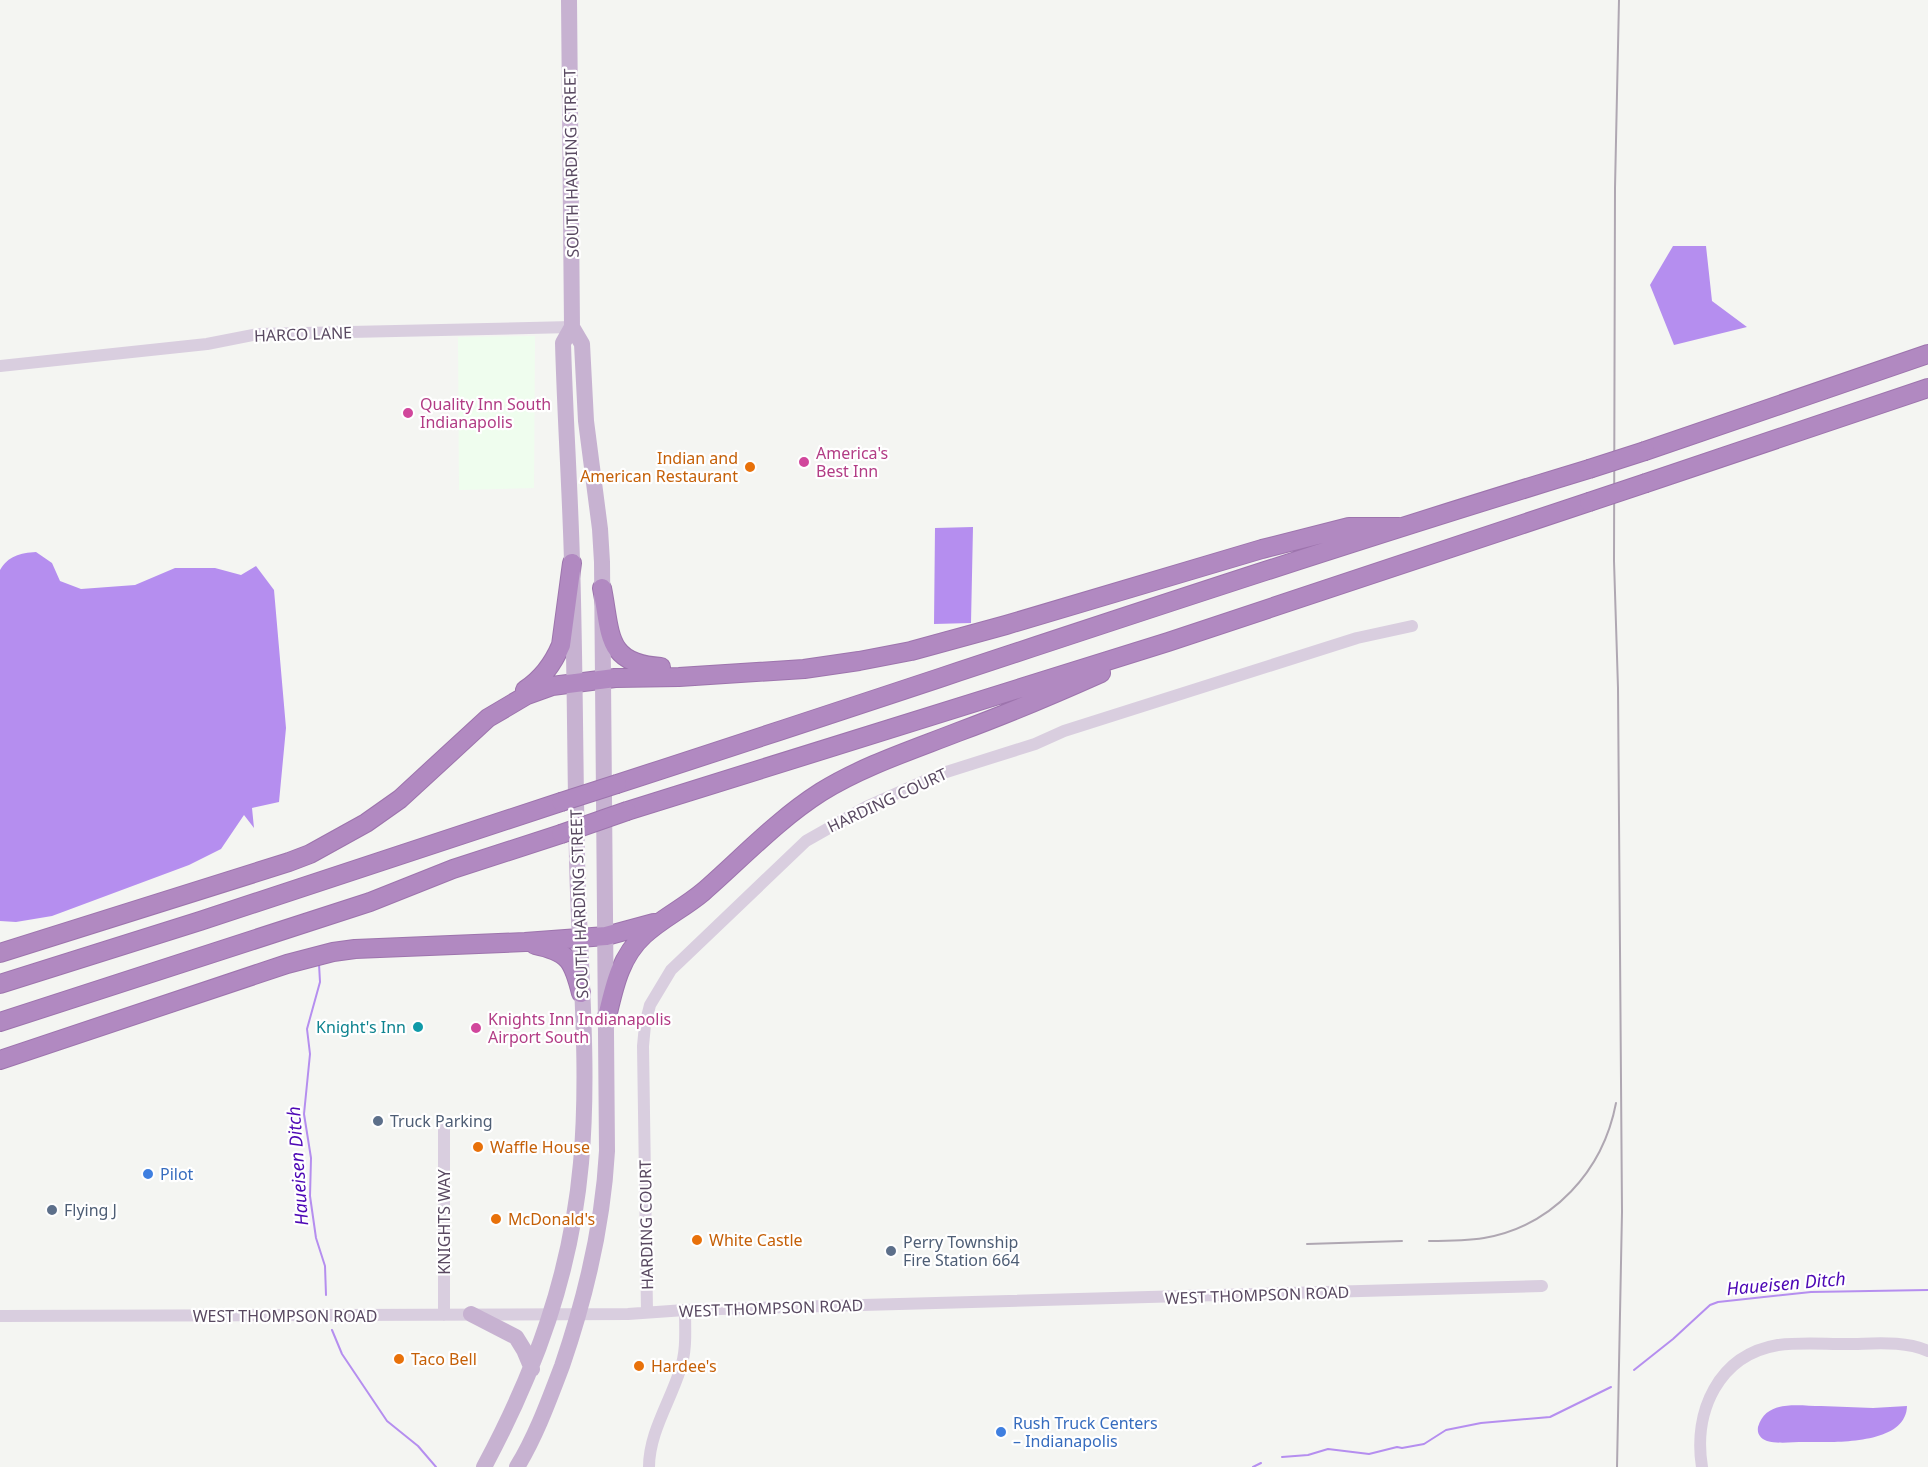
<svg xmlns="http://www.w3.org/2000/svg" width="1928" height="1467" viewBox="0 0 1928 1467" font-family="'Noto Sans',sans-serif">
  <rect width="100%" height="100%" fill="#f4f5f2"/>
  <!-- commercial -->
  <path fill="#effdee" d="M 535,336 L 534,488 L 459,490 L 458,337 Z"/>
  <!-- water -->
  <path fill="#b58eef" d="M 1673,246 L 1706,246 L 1712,301 L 1747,327 L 1674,345 L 1650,285 Z
    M 973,527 L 971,623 L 934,624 L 935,528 Z
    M 36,552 L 52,563 L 60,581 L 81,589 L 135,585 L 175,568 L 215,568 L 241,575 L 256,566 L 274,590 L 286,728 L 279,802 L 252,808 L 254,828 L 244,815 L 221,849 L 189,865 L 52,916 L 16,922 L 0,921 L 0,570 C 8,556 20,553 36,552 Z
    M 1821,1406 L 1873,1408 L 1907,1406 C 1906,1446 1832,1442 1804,1442 C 1792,1442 1778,1444 1767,1441 C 1760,1438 1757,1434 1758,1427 C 1766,1399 1798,1406 1821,1406 Z"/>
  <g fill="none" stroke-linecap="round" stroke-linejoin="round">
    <!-- stream -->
    <path stroke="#b58eef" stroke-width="2" d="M 319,964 L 320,982 L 307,1029 L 310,1054 L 304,1114 L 311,1158 L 310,1196 L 316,1238 L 325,1266 L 326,1295
      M 332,1330 L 342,1354 L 387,1421 L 418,1446 L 436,1467
      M 1634,1370 L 1673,1339 L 1710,1305 L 1718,1302 L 1811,1292 L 1928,1290
      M 1282,1457 L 1308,1455 L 1328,1449 L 1369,1454 L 1397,1447 L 1402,1448 L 1424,1444 L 1446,1430 L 1481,1423 L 1550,1417 L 1611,1387
      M 1253,1467 L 1261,1463"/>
    <!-- highway casing -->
    <g stroke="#9d74ad" stroke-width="20">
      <path id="highway" d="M 1645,451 L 1928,354
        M 1646,483 L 1928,388
        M 602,588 C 611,633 605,664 661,667
        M 525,690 C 542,679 553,664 561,645 L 572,563
        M 617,784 C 941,679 1263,568 1589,469
        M 627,811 L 1168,642 L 1589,502
        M 535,945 C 569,952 573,961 581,993
        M 0,953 L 289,862 L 310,854 L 366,823 L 400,799 L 488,718 L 527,695 L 552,686 L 615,678 L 679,677 L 804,669 L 859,661 L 911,651 L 1006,625 L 1262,549 L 1349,527 L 1399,527
        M 0,984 L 200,921 L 561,802
        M 607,1017 C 614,987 620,957 644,935 C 661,919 684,908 703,892 C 741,859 777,820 821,792 C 863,766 912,750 958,732 C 1007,714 1054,694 1101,673
        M 0,1022 L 370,902 L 453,869 L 561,834
        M 0,1060 L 287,964 L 333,952 L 355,949 L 525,942 L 606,936 L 654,923"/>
    </g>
    <!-- minor -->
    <path stroke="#d9cedf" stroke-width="12" d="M 0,366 L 207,344 L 258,334 L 572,327
      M 444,1128 L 444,1315
      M 647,1311 L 643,1046 L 645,1025 L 650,1005 L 671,970 L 806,841 L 866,807 L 940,774 L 1035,744 L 1064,731 L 1357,638 L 1412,626
      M 0,1316 L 628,1314 L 685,1310 L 1542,1286
      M 649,1467 C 649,1433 670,1402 680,1370 C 687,1351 685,1330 685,1310
      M 1702,1467 C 1693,1412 1718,1355 1778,1345 C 1800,1342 1824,1344 1846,1344 C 1873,1344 1903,1340 1928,1351"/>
    <!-- major -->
    <path stroke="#c7b2d1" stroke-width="16" d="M 471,1314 L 516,1337 L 524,1350 L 532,1369
      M 484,1467 C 536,1370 571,1274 581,1163 C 590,1065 579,958 577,859 C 575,760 575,660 572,561 C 570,488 565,416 563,343 L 572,327
      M 517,1467 C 536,1436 549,1400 562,1366 C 586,1296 603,1225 607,1151 L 602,562 L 600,529 L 586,421 L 582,344 L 572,327 L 569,0"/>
    <!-- highway -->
    <use href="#highway" stroke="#b189c1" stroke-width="18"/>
    <!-- rail -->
    <path stroke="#afa7b2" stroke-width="2" d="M 1429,1241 C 1447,1241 1466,1241 1484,1238 C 1553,1226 1603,1171 1616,1103
      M 1307,1244 L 1402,1241
      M 1617,1467 L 1622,1212 L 1618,688 L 1614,561 L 1615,188 L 1619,0"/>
    <!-- highway-bridge casing -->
    <g stroke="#9d74ad" stroke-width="20" stroke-linecap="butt">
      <path id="highway-bridge" d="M 1589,469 L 1645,451
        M 1589,502 L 1646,483
        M 561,802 L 617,784
        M 561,834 L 627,811"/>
    </g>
    <!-- highway-bridge -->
    <use href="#highway-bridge" stroke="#b189c1" stroke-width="18"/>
  </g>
  <!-- markers -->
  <g fill="#d1479c" stroke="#fff" stroke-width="2">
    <circle cx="408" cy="413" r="6"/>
    <circle cx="804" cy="462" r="6"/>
    <circle cx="476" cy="1028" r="6"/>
  </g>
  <g fill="#e8710a" stroke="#fff" stroke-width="2">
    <circle cx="750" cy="467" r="6"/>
    <circle cx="478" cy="1147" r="6"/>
    <circle cx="496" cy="1219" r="6"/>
    <circle cx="697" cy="1240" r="6"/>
    <circle cx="399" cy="1359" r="6"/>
    <circle cx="639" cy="1366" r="6"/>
  </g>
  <circle fill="#0f9aa8" stroke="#fff" stroke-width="2" cx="418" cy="1027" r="6"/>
  <g fill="#5c6f8a" stroke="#fff" stroke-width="2">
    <circle cx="378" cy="1121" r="6"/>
    <circle cx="52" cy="1210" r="6"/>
    <circle cx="891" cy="1251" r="6"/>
  </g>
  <g fill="#3f7fe0" stroke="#fff" stroke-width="2">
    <circle cx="148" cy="1174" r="6"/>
    <circle cx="1001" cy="1432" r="6"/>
  </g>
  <g text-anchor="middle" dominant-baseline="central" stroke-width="4.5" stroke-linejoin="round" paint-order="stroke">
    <!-- street labels -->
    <g font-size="16" fill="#594961" stroke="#fff">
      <text transform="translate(571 163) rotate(-91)">SOUTH HARDING STREET</text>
      <text transform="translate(303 334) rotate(-2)">HARCO LANE</text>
      <text transform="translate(887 800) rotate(-25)">HARDING COURT</text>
      <text transform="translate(579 904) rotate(-92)">SOUTH HARDING STREET</text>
      <text transform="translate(444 1222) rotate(-90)">KNIGHTS WAY</text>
      <text transform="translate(646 1225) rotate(-91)">HARDING COURT</text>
      <text transform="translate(1257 1295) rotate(-2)">WEST THOMPSON ROAD</text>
      <text transform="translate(771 1308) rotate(-2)">WEST THOMPSON ROAD</text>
      <text x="285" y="1316">WEST THOMPSON ROAD</text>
    </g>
    <!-- hotel labels -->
    <g font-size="16" fill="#b23c85" stroke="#fff" text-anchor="start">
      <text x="420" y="404">Quality Inn South<tspan x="420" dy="18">Indianapolis</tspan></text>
      <text x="816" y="453">America's<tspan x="816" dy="18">Best Inn</tspan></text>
      <text x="488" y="1019">Knights Inn Indianapolis<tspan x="488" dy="18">Airport South</tspan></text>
    </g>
    <!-- food labels -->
    <g font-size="16" fill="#c56008" stroke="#fff" text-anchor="start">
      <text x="738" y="458" text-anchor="end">Indian and<tspan x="738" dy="18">American Restaurant</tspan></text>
      <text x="490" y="1147">Waffle House</text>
      <text x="508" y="1219">McDonald's</text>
      <text x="709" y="1240">White Castle</text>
      <text x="411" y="1359">Taco Bell</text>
      <text x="651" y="1366">Hardee's</text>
    </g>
    <!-- culture labels -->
    <g font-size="16" fill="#0d838f" stroke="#fff" text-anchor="end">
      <text x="406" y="1027">Knight's Inn</text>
    </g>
    <!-- service labels -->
    <g font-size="16" fill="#4e5e75" stroke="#fff" text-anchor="start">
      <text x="390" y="1121">Truck Parking</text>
      <text x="64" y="1210">Flying J</text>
      <text x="903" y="1242">Perry Township<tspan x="903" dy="18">Fire Station 664</tspan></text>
    </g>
    <!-- shop labels -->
    <g font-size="16" fill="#366cbe" stroke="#fff" text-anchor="start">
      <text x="160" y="1174">Pilot</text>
      <text x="1013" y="1423">Rush Truck Centers<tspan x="1013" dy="18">– Indianapolis</tspan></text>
    </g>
    <!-- water labels -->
    <g font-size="18" font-style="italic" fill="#4d08b5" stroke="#fff">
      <text transform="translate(297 1166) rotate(-94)">Haueisen Ditch</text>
      <text transform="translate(1786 1283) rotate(-5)">Haueisen Ditch</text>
    </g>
  </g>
</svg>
